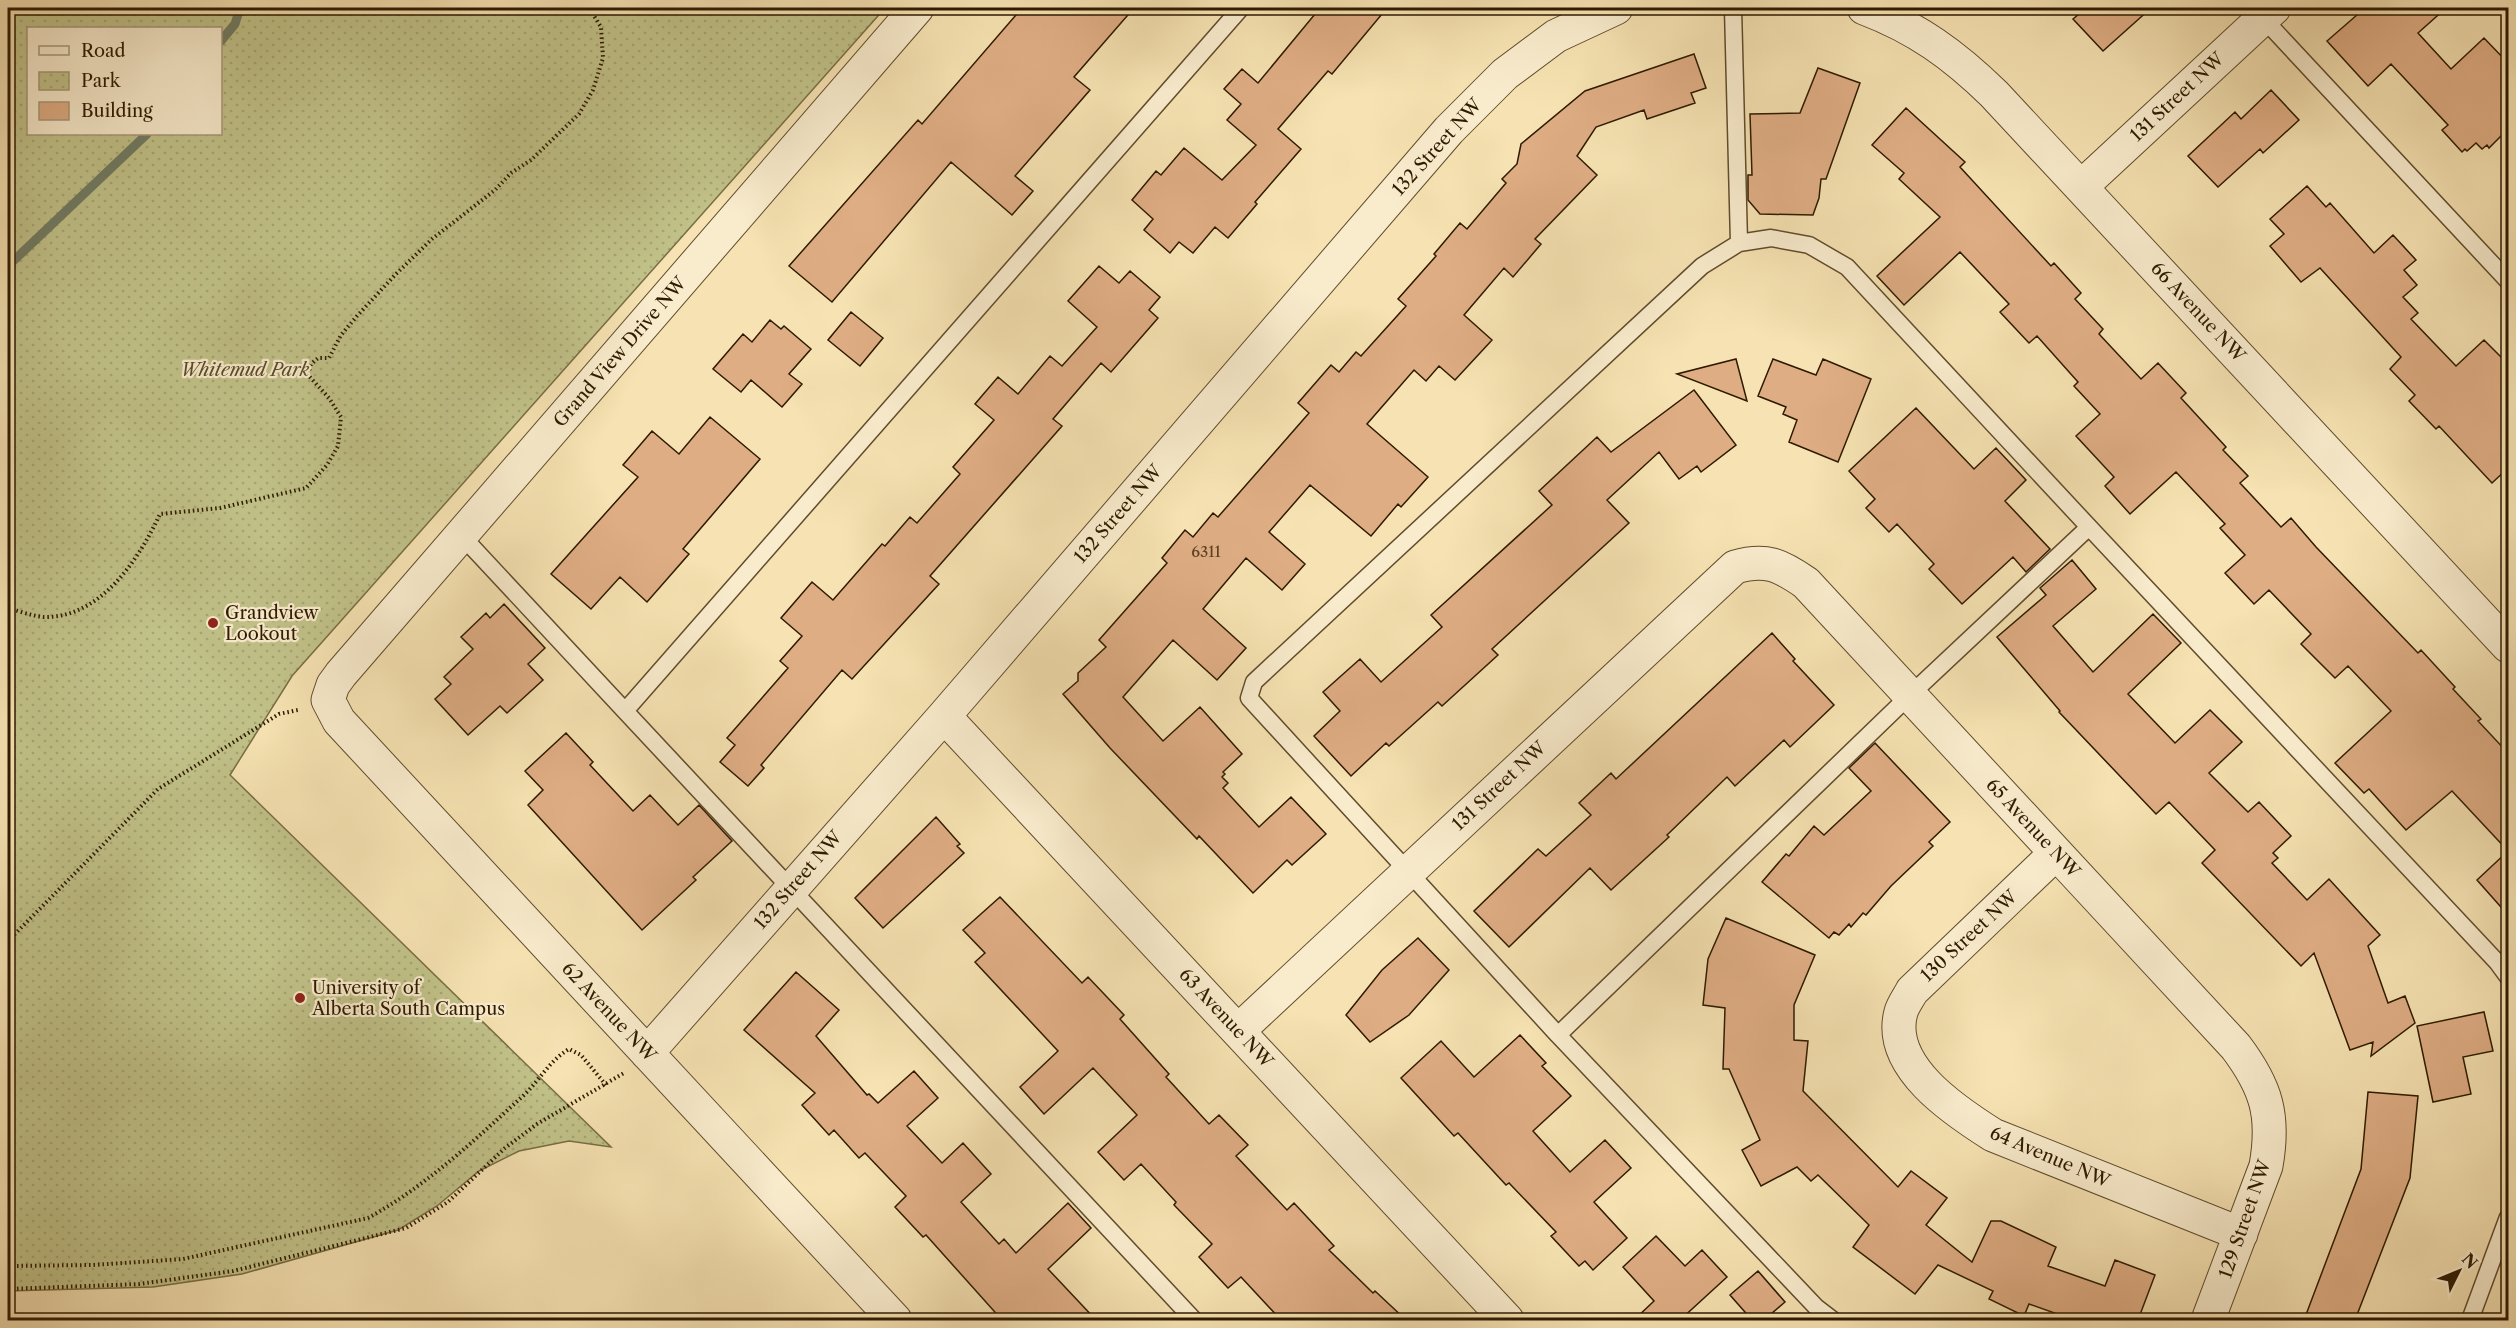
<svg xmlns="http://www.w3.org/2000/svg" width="2516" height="1328" viewBox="0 0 2516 1328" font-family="'Libre Caslon Text',serif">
  <defs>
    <pattern id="park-dots" width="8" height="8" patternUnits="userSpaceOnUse" patternTransform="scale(1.5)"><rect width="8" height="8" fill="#c1c289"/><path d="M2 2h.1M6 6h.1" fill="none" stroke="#a6a674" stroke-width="1.8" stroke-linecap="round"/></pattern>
  </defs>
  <rect width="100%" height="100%" fill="#f6e2b2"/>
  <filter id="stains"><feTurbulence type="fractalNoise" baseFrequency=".00333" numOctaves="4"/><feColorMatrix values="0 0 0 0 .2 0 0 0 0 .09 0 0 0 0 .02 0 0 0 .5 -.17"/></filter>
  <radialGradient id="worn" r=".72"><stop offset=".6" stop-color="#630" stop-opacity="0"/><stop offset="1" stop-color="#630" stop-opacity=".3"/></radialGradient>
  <!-- park -->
  <path fill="url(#park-dots)" stroke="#786e44" stroke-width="1.5" fill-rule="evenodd" d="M 8,8 L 885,8 L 292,676 L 230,775 L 611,1147 L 569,1141 L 519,1151 L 479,1171 L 437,1206 L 398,1230 L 242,1274 L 153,1287 L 8,1291 ZM 28,28 L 220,28 L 220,134 L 28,134 Z"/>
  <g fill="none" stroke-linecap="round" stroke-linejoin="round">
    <!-- stream -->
    <path stroke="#717c65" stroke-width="9" d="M 220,42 L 235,24 L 240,8
      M 8,266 L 147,134"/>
  </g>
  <!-- building -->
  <path fill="#dfad84" stroke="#2e1a00" stroke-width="1.5" d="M 1022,8 L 1134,8 L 1074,77 L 1090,90 L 1015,176 L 1033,191 L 1012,215 L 951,162 L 832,302 L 789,266 L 918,120 L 922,124 Z
    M 1320,8 L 1387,8 L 1332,74 L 1328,71 L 1278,129 L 1301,149 L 1255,202 L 1257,204 L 1228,238 L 1215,227 L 1193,253 L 1179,242 L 1170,253 L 1144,230 L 1153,219 L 1132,200 L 1156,171 L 1161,175 L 1184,148 L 1222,180 L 1256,145 L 1227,120 L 1241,104 L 1224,89 L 1242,69 L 1258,83 Z
    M 2086,8 L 2151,8 L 2103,51 L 2073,19 Z
    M 2365,8 L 2446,8 L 2418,33 L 2451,69 L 2484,38 L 2508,63 L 2508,129 L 2489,148 L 2487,145 L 2482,149 L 2476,143 L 2467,151 L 2465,149 L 2462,152 L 2442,130 L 2448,125 L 2391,64 L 2368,86 L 2327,41 Z
    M 1694,54 L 1706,88 L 1691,93 L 1695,103 L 1647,119 L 1644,110 L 1596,127 L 1577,156 L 1597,175 L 1535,239 L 1541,244 L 1513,277 L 1504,268 L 1464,315 L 1492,340 L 1455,380 L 1439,366 L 1426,381 L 1414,370 L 1367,424 L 1428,477 L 1401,507 L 1398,504 L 1371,536 L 1310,485 L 1269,532 L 1305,564 L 1282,590 L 1246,558 L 1203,609 L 1246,648 L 1217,680 L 1173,640 L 1123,697 L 1163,741 L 1200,707 L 1242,754 L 1223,772 L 1225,774 L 1222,777 L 1228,783 L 1223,788 L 1259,827 L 1291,797 L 1326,834 L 1292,865 L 1287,860 L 1253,893 L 1199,836 L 1197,839 L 1110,748 L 1063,694 L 1078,681 L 1078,673 L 1106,647 L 1099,640 L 1167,563 L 1162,558 L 1185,530 L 1193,537 L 1213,513 L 1218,517 L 1309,413 L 1298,403 L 1331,365 L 1339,372 L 1356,352 L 1361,356 L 1406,306 L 1398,299 L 1436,256 L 1434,254 L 1460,223 L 1467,229 L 1506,183 L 1502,179 L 1517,164 L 1521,144 L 1585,91 Z
    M 1818,68 L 1860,83 L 1826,179 L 1821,179 L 1819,198 L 1813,215 L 1760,214 L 1748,200 L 1748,175 L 1752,175 L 1750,114 L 1800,113 Z
    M 2271,90 L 2299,120 L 2263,153 L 2260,149 L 2218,187 L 2188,156 L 2235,112 L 2241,119 Z
    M 1906,108 L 1965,162 L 1960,167 L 2051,266 L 2054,263 L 2081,293 L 2075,299 L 2103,329 L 2099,334 L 2141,379 L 2158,363 L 2186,393 L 2181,398 L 2226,447 L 2223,450 L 2248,476 L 2240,483 L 2281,527 L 2291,518 L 2316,547 L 2418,653 L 2421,650 L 2455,687 L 2453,689 L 2481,719 L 2478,721 L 2508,753 L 2508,915 L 2477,880 L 2508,851 L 2452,791 L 2406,830 L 2369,789 L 2364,793 L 2335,763 L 2391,711 L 2348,666 L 2335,678 L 2301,644 L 2311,634 L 2269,590 L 2254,604 L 2225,573 L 2245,555 L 2220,528 L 2225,524 L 2176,472 L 2130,514 L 2105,486 L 2114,477 L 2076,436 L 2100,414 L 2074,386 L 2078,382 L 2037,336 L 2029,343 L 2000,312 L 2009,304 L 1960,252 L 1904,305 L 1877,276 L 1940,217 L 1899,179 L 1904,173 L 1872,145 Z
    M 2307,186 L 2326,207 L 2330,203 L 2374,253 L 2393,235 L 2416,260 L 2404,270 L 2417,285 L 2403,297 L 2418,313 L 2411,319 L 2456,366 L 2484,340 L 2508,364 L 2508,468 L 2492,483 L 2439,426 L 2436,429 L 2409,401 L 2415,395 L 2390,369 L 2401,357 L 2320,268 L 2301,282 L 2270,246 L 2284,234 L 2270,219 Z
    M 1099,266 L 1119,283 L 1130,271 L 1160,297 L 1149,310 L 1158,318 L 1111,372 L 1101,363 L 1053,419 L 1062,426 L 930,576 L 939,584 L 852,679 L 842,670 L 761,765 L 764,768 L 748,786 L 720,762 L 735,745 L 727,738 L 788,668 L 780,661 L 802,636 L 781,618 L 812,582 L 833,600 L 882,544 L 885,546 L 910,517 L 917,523 L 960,474 L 953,467 L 994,420 L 975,404 L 998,377 L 1018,394 L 1050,356 L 1062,366 L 1097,327 L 1068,301 Z
    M 851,312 L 883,338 L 860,366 L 828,340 Z
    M 770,320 L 781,329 L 784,326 L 811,349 L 789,374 L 802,384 L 782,407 L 751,380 L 741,392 L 713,369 L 743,334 L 752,342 Z
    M 1736,359 L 1747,401 L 1677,374 Z
    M 1773,359 L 1816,375 L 1823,359 L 1871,379 L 1838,462 L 1789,442 L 1797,420 L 1783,414 L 1786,407 L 1758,396 Z
    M 1694,390 L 1736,445 L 1701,472 L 1697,466 L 1679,479 L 1659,452 L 1607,500 L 1629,523 L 1492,649 L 1498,655 L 1442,706 L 1438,702 L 1389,746 L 1386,743 L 1351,776 L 1314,736 L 1340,711 L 1323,692 L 1360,659 L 1381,682 L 1442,627 L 1431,615 L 1552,505 L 1539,491 L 1597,437 L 1611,452 Z
    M 1916,408 L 1974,469 L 1996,448 L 2026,480 L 2005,501 L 2050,549 L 2026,572 L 2013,557 L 1962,604 L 1929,569 L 1934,564 L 1897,524 L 1889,532 L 1866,508 L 1875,499 L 1849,471 Z
    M 710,417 L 760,459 L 683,549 L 689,554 L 647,602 L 620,577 L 591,609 L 551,574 L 638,477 L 623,465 L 652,431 L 679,454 Z
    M 2072,560 L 2096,589 L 2053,626 L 2093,672 L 2153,614 L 2181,643 L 2128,694 L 2175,743 L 2210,710 L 2242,742 L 2209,773 L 2248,812 L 2259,802 L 2291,836 L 2273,853 L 2278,858 L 2272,863 L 2307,900 L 2329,879 L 2380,935 L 2368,946 L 2388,1003 L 2405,996 L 2415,1023 L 2371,1056 L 2373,1042 L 2350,1050 L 2314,953 L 2301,966 L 2202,863 L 2215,850 L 2169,802 L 2156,814 L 2059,712 L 2060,711 L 1997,637 L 2046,595 L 2040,588 Z
    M 504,604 L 545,648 L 528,664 L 543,680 L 507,713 L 500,706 L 468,735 L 435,699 L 451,684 L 444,677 L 473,649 L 461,637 L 486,613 L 490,618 Z
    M 1772,633 L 1795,659 L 1793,661 L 1834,705 L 1790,747 L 1784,740 L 1735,786 L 1727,777 L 1667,835 L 1669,837 L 1611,890 L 1590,868 L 1509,947 L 1474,911 L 1538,849 L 1546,856 L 1591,815 L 1579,803 L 1611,773 L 1616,779 Z
    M 566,733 L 593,762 L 590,765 L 633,811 L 650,795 L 678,825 L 699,805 L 732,841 L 693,877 L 696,880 L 642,930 L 528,805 L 543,790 L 525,771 Z
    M 1875,743 L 1950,822 L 1929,842 L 1933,846 L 1891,886 L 1866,915 L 1863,913 L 1851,927 L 1849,924 L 1839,935 L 1834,932 L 1829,938 L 1762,882 L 1786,854 L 1789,856 L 1814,826 L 1824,835 L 1871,791 L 1849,768 Z
    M 936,817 L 960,844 L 957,846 L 964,853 L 883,928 L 855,898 Z
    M 1000,897 L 1082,983 L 1088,977 L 1124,1015 L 1120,1019 L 1169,1074 L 1166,1077 L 1209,1124 L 1219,1115 L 1248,1145 L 1236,1156 L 1287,1210 L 1294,1203 L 1334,1246 L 1329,1250 L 1373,1293 L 1375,1291 L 1406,1320 L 1281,1320 L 1241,1277 L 1228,1288 L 1199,1257 L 1212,1244 L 1174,1205 L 1176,1202 L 1141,1164 L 1124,1180 L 1098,1152 L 1137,1115 L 1093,1068 L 1044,1114 L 1020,1087 L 1058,1051 L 975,962 L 985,953 L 963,930 Z
    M 1726,918 L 1815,955 L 1794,1005 L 1794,1040 L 1808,1041 L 1803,1091 L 1898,1187 L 1911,1171 L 1947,1198 L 1926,1225 L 1972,1262 L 1991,1221 L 2001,1221 L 2056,1247 L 2048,1266 L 2105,1286 L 2115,1260 L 2155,1275 L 2138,1320 L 2074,1320 L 2029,1304 L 2024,1316 L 1989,1299 L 1993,1291 L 1938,1265 L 1915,1294 L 1853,1247 L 1869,1225 L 1818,1175 L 1811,1181 L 1797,1167 L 1761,1186 L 1742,1150 L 1760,1140 L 1729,1069 L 1723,1069 L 1725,1008 L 1703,1005 L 1708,959 Z
    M 1418,938 L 1449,970 L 1409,1015 L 1370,1042 L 1346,1015 L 1382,970 Z
    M 796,972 L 839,1010 L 816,1036 L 867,1095 L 869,1094 L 878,1103 L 914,1071 L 938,1098 L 907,1126 L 942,1163 L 963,1143 L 991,1174 L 961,1202 L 999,1244 L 1004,1239 L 1016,1253 L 1068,1203 L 1091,1228 L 1048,1269 L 1096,1320 L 1002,1320 L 926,1235 L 923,1237 L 895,1207 L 906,1196 L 865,1153 L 859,1158 L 834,1130 L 829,1135 L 802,1105 L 815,1093 L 744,1030 Z
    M 2484,1012 L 2493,1051 L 2463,1057 L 2471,1094 L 2433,1102 L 2417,1026 Z
    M 1520,1035 L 1546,1063 L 1542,1066 L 1571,1096 L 1533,1131 L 1570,1172 L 1605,1140 L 1631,1168 L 1594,1202 L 1627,1238 L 1593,1270 L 1585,1261 L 1579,1266 L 1551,1236 L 1556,1232 L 1509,1183 L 1506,1185 L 1458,1133 L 1454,1136 L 1401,1078 L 1441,1041 L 1474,1077 Z
    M 2368,1092 L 2418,1096 L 2410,1178 L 2355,1320 L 2304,1320 L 2361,1169 Z
    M 1656,1236 L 1685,1266 L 1702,1250 L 1727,1277 L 1680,1320 L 1634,1320 L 1654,1301 L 1623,1267 Z
    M 1758,1271 L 1785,1302 L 1764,1320 L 1752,1320 L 1730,1295 Z"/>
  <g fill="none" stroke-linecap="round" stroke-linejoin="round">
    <!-- lane casing -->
    <g stroke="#604c2c" stroke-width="19">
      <path id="lane" d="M 2259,14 L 2508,281
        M 1739,243 L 1771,238 L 1809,245 L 1847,267 L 2089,527
        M 461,535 L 625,711 L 1241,8
        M 625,711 L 1194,1320
        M 1558,1035 L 1249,698 L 1254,682 L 1702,266 L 1739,243 L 1733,8
        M 1833,1320 L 1816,1307 L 1558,1035 L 1910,695 L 2089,527 L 2497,962 L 2508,977
        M 2470,1320 L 2508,1217"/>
    </g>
    <!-- street casing -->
    <g stroke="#604c2c" stroke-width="35">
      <path id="street" d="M 1864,8 C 1917,28 1954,55 1994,94 L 2508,646
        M 2081,187 L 2274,8
        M 944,716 L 1507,1320
        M 2056,853 L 1912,991 C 1909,997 1903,1005 1901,1012 C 1886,1066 1955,1111 1993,1135 L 2241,1234
        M 1238,1031 L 1735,567 C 1766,558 1780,565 1806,583 L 2236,1047 C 2266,1087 2275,1115 2266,1166 L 2208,1320
        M 647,1053 L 944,716 L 1449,130 L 1505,74 L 1556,36 L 1616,8
        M 895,1320 L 339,721 L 328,700 L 333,685 L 341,674 L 917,8"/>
    </g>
    <!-- path -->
    <path stroke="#2e1a00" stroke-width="4" stroke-dasharray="1.5 3" stroke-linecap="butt" d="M 8,608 C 19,611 32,616 44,617 C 101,618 139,559 160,514 L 220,508 L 306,488 L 327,465 L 338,446 L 341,417 L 329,398 L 308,375 L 311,364 L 318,358 L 329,358 L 341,335 L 357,316 L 395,275 L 432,239 L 495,190 L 511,173 L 531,160 L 579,114 L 593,90 L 603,58 L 601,27 L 589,8
      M 8,941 L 158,789 L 279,714 L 298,710
      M 8,1266 L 93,1265 L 183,1259 L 368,1218 C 426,1186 475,1140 524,1095 C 540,1080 549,1061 569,1049 L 581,1055 L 606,1085
      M 8,1289 L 139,1284 L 233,1271 L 406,1228 L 448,1202 L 505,1148 L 537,1124 L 624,1073"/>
    <!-- lane -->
    <use href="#lane" stroke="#f9eccd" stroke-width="16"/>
    <!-- street -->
    <use href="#street" stroke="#f9eccd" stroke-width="33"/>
  </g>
  <!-- markers -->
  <g fill="#8f2418" stroke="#f9eccd" stroke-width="2">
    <circle cx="213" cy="623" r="6"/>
    <circle cx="300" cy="998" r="6"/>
  </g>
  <g text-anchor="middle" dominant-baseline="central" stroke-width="4.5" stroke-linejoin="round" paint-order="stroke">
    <!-- number labels -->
    <g font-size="15" fill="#5a3f21">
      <text x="1206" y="551">6311</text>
    </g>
    <!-- street labels -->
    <g font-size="18" fill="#2e1a00" stroke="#f9eccd">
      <text transform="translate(2177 97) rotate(-43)">131 Street NW</text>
      <text transform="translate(1437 147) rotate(-48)">132 Street NW</text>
      <text transform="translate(2198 312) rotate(47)">66 Avenue NW</text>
      <text transform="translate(620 352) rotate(-49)">Grand View Drive NW</text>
      <text transform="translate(1118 514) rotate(-49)">132 Street NW</text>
      <text transform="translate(1499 786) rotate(-43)">131 Street NW</text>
      <text transform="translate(2033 828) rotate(47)">65 Avenue NW</text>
      <text transform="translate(798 880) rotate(-49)">132 Street NW</text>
      <text transform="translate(1969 936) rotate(-43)">130 Street NW</text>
      <text transform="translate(609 1012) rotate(47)">62 Avenue NW</text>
      <text transform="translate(1226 1018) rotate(47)">63 Avenue NW</text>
      <text transform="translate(2050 1157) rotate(23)">64 Avenue NW</text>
      <text transform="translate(2245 1219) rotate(-71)">129 Street NW</text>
    </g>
    <!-- park labels -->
    <g font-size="18" font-style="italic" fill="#5a4c29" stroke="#f9eccd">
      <text x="245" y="370">Whitemud Park</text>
    </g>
    <!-- poi labels -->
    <g font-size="18" fill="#2e1a00" stroke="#f9eccd" text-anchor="start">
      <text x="225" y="613">Grandview<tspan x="225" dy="21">Lookout</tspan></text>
      <text x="312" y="988">University of<tspan x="312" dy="21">Alberta South Campus</tspan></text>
    </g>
  </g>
  <!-- margin -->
  <rect width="2516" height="1328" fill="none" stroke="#f6e2b2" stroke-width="30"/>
  <rect x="9" y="9" width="2498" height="1310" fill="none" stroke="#2e1a00" stroke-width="3"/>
  <rect x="15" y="15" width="2486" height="1298" fill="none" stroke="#2e1a00" stroke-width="1.5"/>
  <!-- legend -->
  <rect x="27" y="27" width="195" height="108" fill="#f9eccd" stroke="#a8987b" stroke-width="1.5"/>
  <rect x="39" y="46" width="30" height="9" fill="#f9eccd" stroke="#a8987b" stroke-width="1.5"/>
  <text x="81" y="57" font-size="18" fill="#2e1a00">Road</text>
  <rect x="39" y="72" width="30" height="18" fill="url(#park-dots)" stroke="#a8987b" stroke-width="1.5"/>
  <text x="81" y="87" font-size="18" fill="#2e1a00">Park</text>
  <rect x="39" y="102" width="30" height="18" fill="#dfad84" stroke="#a8987b" stroke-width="1.5"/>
  <text x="81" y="117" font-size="18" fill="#2e1a00">Building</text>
  <!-- north arrow -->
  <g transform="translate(2459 1271) rotate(47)" stroke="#f9eccd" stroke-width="4.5" paint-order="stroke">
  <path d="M0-4.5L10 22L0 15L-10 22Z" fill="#2e1a00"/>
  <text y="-9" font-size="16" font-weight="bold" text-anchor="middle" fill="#2e1a00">N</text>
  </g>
  <rect width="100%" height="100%" filter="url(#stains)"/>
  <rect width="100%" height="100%" fill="url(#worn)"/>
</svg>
